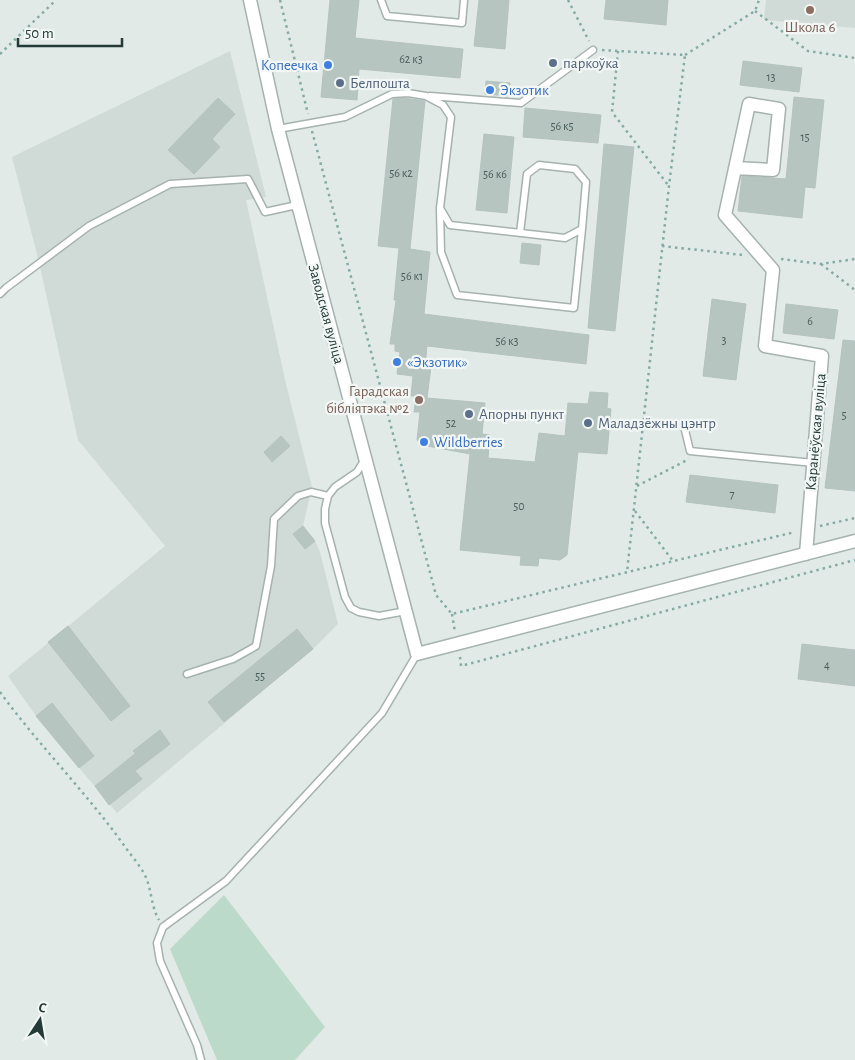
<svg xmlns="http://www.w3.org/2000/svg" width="855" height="1060" viewBox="0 0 855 1060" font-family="'Alegreya Sans',sans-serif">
  <rect width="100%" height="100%" fill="#e2eae8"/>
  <!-- built -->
  <path fill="#d0dad7" d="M 766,0 L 855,0 L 855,28 L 764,20 Z
    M 230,51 L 266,197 L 246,200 L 286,384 L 312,487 L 303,526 L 315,541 L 320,552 L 338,624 L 313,649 L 117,813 L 36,716 L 8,676 L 165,546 L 78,440 L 39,262 L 12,157 Z"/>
  <!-- green -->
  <path fill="#bcdac9" d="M 224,895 L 325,1027 L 295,1060 L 217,1060 L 170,949 Z"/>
  <!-- building -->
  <path fill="#b7c5c1" stroke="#b5c3c0" d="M 330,0 L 359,0 L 355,38 L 463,49 L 460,78 L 359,69 L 357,100 L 321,97 Z
    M 479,0 L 509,0 L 505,49 L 474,46 Z
    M 606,0 L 668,0 L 666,25 L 604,19 Z
    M 743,61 L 802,68 L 799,92 L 740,85 Z
    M 486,81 L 510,83 L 509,96 L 485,94 Z
    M 794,97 L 824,100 L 815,188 L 805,187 L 802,218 L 738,211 L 742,176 L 786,179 Z
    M 218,98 L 235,114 L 212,139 L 220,147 L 194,174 L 168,150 Z
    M 404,98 L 425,101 L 410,249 L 430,252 L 424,314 L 589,335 L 586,364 L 427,346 L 425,367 L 431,367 L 427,398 L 485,403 L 482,434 L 490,435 L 488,458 L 535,462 L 539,433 L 565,436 L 568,403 L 588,404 L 590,392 L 608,393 L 607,408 L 611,409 L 607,454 L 578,452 L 567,555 L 560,560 L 539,558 L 538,566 L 520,565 L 521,556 L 460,550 L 470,454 L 422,445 L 417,440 L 420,412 L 414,412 L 416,396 L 411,396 L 413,376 L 397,374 L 400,352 L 395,351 L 395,344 L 390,344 L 396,300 L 394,300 L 399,248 L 378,246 L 393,99 Z
    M 525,108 L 601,115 L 598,143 L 523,137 Z
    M 484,134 L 514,137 L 507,213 L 476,210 Z
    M 604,144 L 634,147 L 615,331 L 588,328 Z
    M 522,243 L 541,245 L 539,265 L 520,263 Z
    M 712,299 L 746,304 L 736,380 L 703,376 Z
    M 786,304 L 838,310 L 834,339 L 783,333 Z
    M 843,340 L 855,341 L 855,491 L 825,488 Z
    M 281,436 L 290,446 L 272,462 L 264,452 Z
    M 690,475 L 778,485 L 775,513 L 686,502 Z
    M 303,526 L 315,541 L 305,549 L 293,534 Z
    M 68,626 L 130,706 L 111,721 L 48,642 Z
    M 297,629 L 313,649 L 224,722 L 208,702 Z
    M 802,644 L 855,650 L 855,686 L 798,679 Z
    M 52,703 L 94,756 L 79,768 L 36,716 Z
    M 160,730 L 170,744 L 135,771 L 142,779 L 109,805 L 95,786 L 136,753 L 133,751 Z"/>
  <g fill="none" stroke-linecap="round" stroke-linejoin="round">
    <!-- lane casing -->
    <g stroke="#a5b2af" stroke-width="9">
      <path id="lane" d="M 381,0 L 387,16 L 462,23 L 464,0
        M 430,96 L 521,103 L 593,50
        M 278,129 L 345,117 L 392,94 L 408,93 L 426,96 L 443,105 L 451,117 L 440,208 L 450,225 L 565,238 L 582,229 L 586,182 L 575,169 L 539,165 L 527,174 L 520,233
        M 440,210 L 441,252 L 457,295 L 574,308 L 582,229
        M 0,294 L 6,288 L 89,226 L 170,184 L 248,179 L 265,212 L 297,205
        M 685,430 L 690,451 L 814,463
        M 365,459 L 357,472 L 335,487 L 328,496 L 325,509 L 325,523 L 345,597 L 351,608 L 359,612 L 379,616 L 406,611
        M 187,674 L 233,659 L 256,646 L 271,566 L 274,519 L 298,496 L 311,492 L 328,496
        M 201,1060 L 197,1045 L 160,961 L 157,943 L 163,927 L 226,881 L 382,713 L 417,654"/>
    </g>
    <!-- street casing -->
    <g stroke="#a5b2af" stroke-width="15">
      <path id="street" d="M 250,0 L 278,129 L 417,654 L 855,541
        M 735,168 L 773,170 L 779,109 L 749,104 L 725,215 L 773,270 L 765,346 L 822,356 L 806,554"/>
    </g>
    <!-- path -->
    <path stroke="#85aba5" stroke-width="2.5" stroke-dasharray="2.5 4" stroke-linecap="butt" d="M 280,0 L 308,114
      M 568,0 L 589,41
      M 755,11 L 808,51 L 855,58
      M 602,50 L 685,55 L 669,186 L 627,572
      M 618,51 L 612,112 L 668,185
      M 0,54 L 56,0
      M 685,55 L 755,11 L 759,0
      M 312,131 L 436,595 L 452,614 L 795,532
      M 662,246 L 743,255
      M 781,259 L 821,264 L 855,259
      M 821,264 L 855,290
      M 637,486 L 689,459
      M 635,511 L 673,561
      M 820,526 L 855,518
      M 452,614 L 455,632
      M 460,657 L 461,666 L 855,560
      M 0,692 C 40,747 89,795 128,851 C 135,860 145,872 148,883 C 152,896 152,908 159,920"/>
    <!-- lane -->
    <use href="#lane" stroke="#fff" stroke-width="6"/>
    <!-- street -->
    <use href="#street" stroke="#fff" stroke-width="12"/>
  </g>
  <!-- markers -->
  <g fill="#8d6e63" stroke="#f2f7f5" stroke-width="2">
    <circle cx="810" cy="10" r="5"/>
    <circle cx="419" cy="400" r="5"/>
  </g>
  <g fill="#5c6f8a" stroke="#f2f7f5" stroke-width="2">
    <circle cx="553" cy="63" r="5"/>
    <circle cx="340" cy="83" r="5"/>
    <circle cx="469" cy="414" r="5"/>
    <circle cx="588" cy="423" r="5"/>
  </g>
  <g fill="#3f7fe0" stroke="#f2f7f5" stroke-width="2">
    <circle cx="328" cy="65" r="5"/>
    <circle cx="490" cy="90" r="5"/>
    <circle cx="397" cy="362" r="5"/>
    <circle cx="424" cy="442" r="5"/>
  </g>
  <g text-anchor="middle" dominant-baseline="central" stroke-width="4.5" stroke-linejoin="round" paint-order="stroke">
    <!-- number labels -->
    <g font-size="12" fill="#485d5a">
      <text x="411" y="59">62 к3</text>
      <text x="771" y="77">13</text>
      <text x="562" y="126">56 к5</text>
      <text x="805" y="137">15</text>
      <text x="401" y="173">56 к2</text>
      <text x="495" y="174">56 к6</text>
      <text x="412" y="276">56 к1</text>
      <text x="810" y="321">6</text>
      <text x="724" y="340">3</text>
      <text x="507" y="341">56 к3</text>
      <text x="844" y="415">5</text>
      <text x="451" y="423">52</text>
      <text x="732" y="494">7</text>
      <text x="519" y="506">50</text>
      <text x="827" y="665">4</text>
      <text x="260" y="676">55</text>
    </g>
    <!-- education labels -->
    <g font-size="15" fill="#785e54" stroke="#f2f7f5">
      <text x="810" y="27">Школа 6</text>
      <text x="409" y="391" text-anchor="end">Гарадская<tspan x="409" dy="17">бібліятэка №2</tspan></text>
    </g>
    <!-- service labels -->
    <g font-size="15" fill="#4e5e75" stroke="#f2f7f5" text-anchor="start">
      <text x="563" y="63">паркоўка</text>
      <text x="350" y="83">Белпошта</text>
      <text x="479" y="414">Апорны пункт</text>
      <text x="598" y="423">Маладзёжны цэнтр</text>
    </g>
    <!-- shop labels -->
    <g font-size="15" fill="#366cbe" stroke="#f2f7f5" text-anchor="start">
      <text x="318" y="65" text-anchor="end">Копеечка</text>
      <text x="500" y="90">Экзотик</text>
      <text x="407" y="362">«Экзотик»</text>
      <text x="434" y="442">Wildberries</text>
    </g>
    <!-- street labels -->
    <g font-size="15" fill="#233a37" stroke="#f2f7f5">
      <text transform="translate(326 314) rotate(75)">Заводская вуліца</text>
      <text transform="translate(816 432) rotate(-85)">Каранёўская вуліца</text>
    </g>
  </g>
  <!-- north arrow -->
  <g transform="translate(40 1020) rotate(12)" stroke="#f2f7f5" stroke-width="4" paint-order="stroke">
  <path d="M0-4L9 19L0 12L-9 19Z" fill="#233a37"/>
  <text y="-8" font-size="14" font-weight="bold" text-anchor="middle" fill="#233a37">С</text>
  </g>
  <!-- scale -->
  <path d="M18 38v8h104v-8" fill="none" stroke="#233a37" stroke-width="2.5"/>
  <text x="25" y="38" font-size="15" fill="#233a37" stroke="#f2f7f5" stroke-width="4" paint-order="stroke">50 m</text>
</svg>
